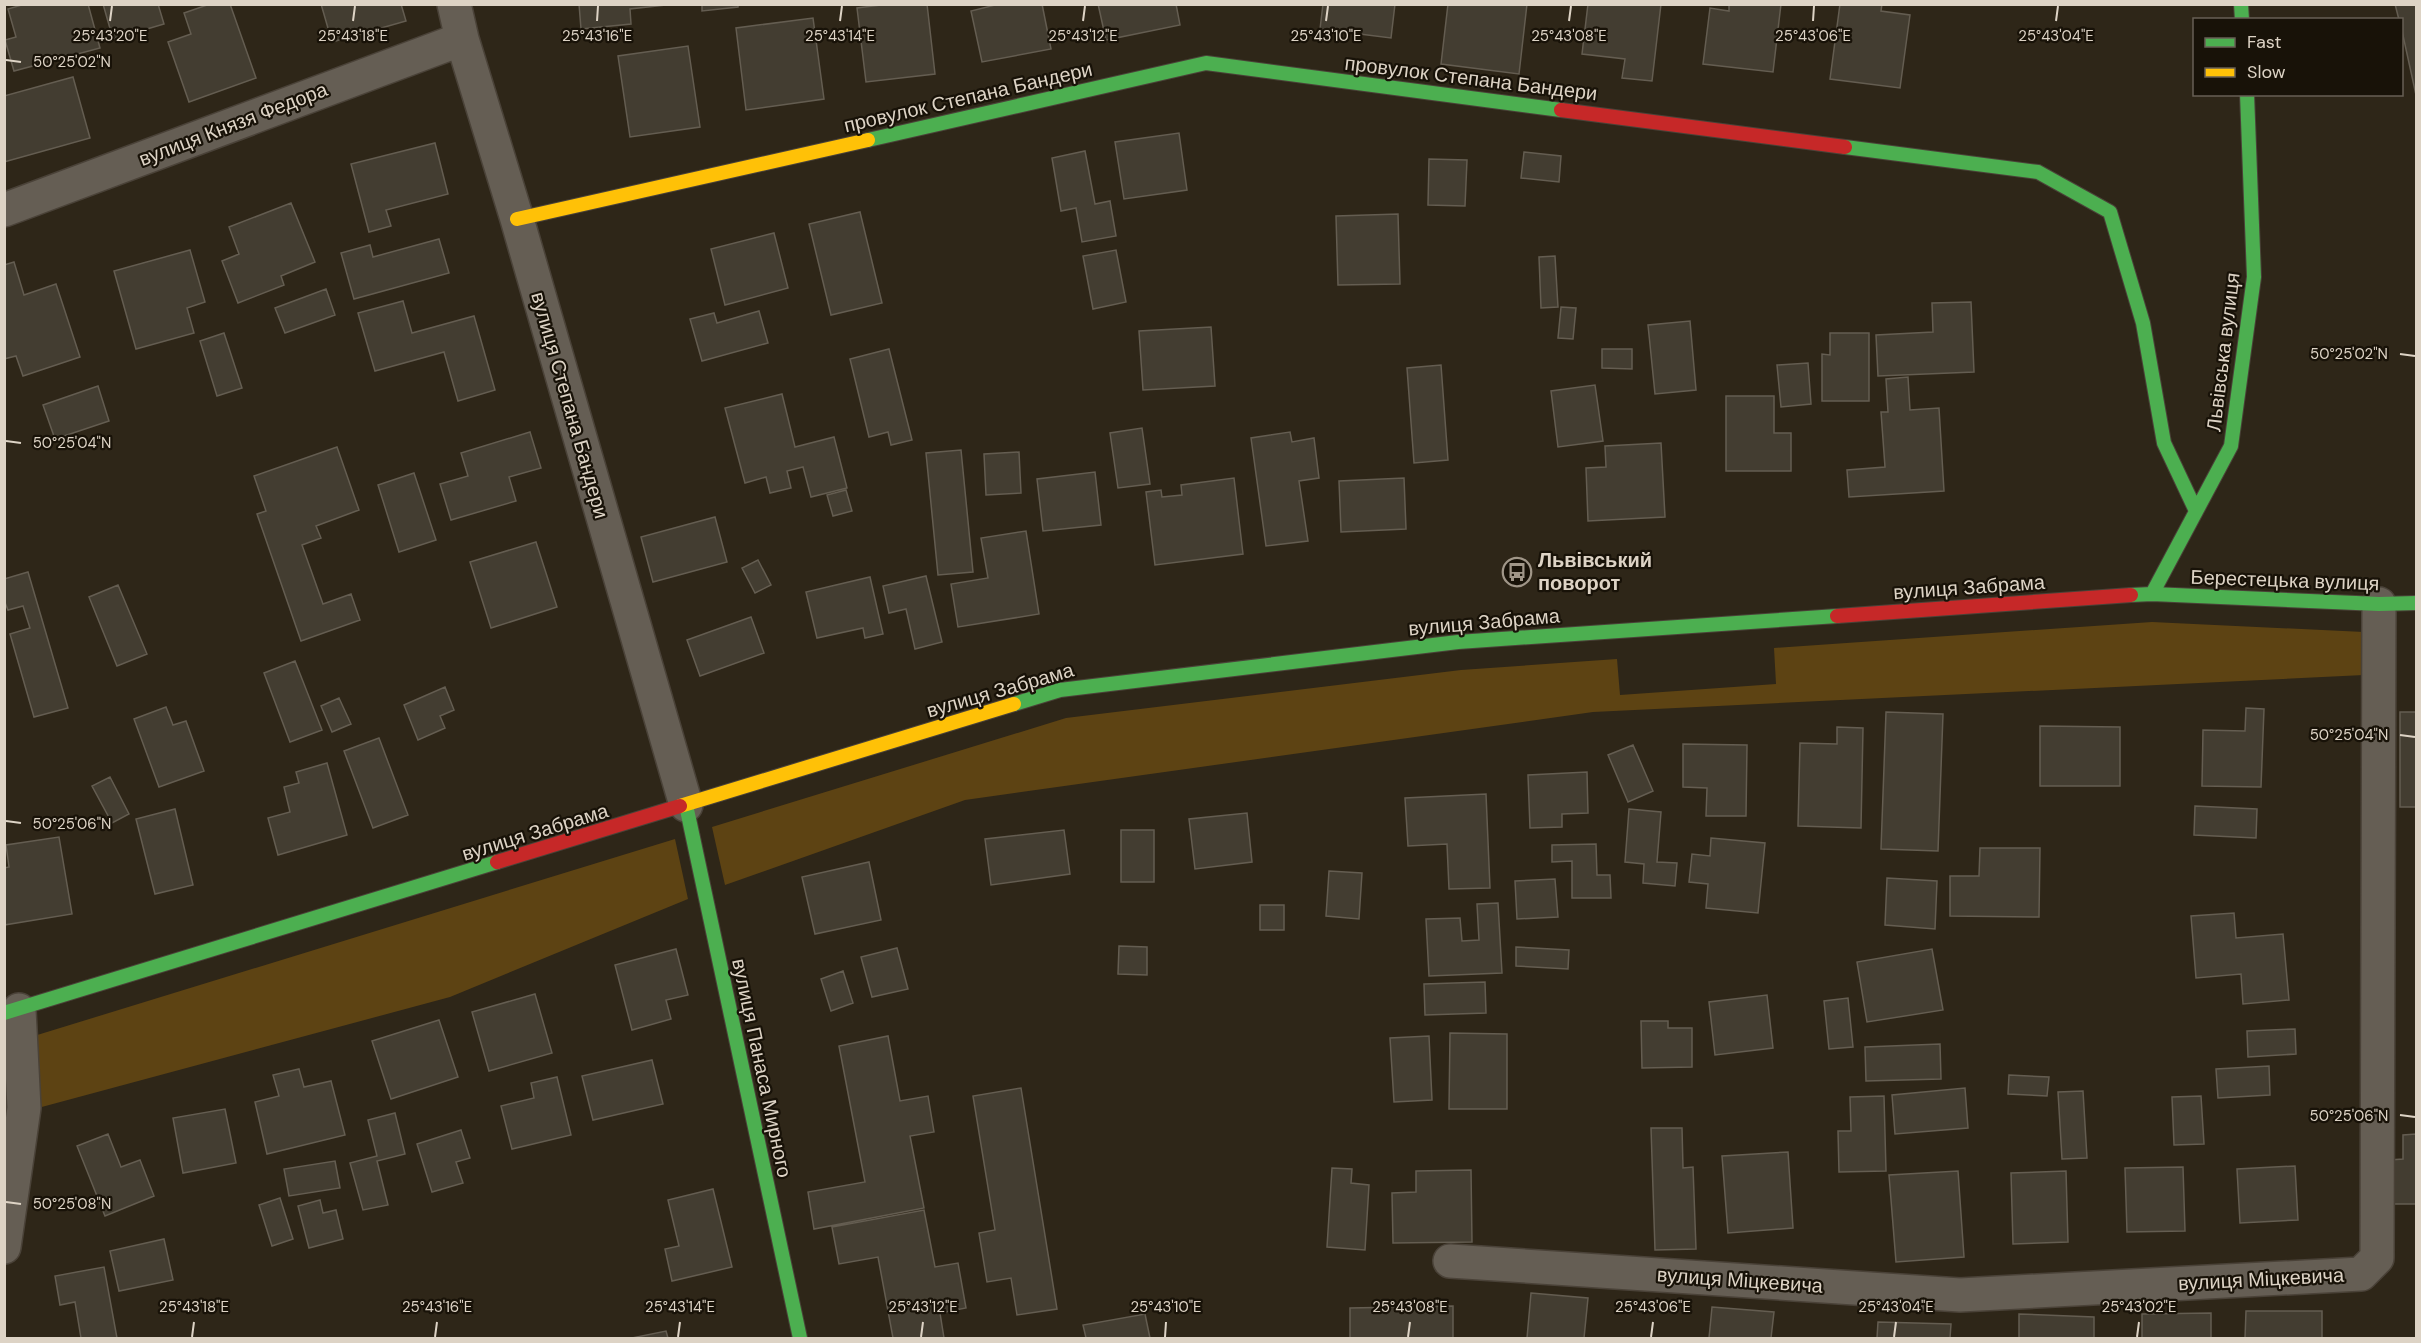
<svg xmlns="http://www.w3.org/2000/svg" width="2421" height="1343" viewBox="0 0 2421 1343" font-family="'DM Sans',sans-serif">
  <rect width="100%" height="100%" fill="#2e2618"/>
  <!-- green -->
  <path fill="#5d4313" d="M 2152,622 L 2364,632 L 2364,675 L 1593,712 L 965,800 L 725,885 L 712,827 L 1066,718 L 1461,670 L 1617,659 L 1620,695 L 1776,684 L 1774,648 Z
    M 675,839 L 688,899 L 450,997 L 38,1108 L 34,1036 Z"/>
  <!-- building -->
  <path fill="#433d31" stroke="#645d51" stroke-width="1.5" d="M 25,4 L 88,4 L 100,48 L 14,71 L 5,40 L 16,37 L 8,9 Z
    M 103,4 L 158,4 L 164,24 L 113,39 Z
    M 210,4 L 230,4 L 256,78 L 189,102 L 168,42 L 191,34 L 184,13 Z
    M 321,4 L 401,4 L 406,21 L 332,42 Z
    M 579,4 L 675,4 L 630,9 L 631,24 L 581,29 Z
    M 702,4 L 738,4 L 738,7 L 702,11 Z
    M 889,4 L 927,4 L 935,74 L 866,82 L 857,8 Z
    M 1042,4 L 1051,49 L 982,62 L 971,11 L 999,4 Z
    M 1098,4 L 1176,4 L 1180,25 L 1106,40 Z
    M 1323,4 L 1395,4 L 1391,38 L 1320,29 Z
    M 1448,4 L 1527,4 L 1519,74 L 1441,64 Z
    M 1588,4 L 1661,4 L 1652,81 L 1622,78 L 1625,59 L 1582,54 Z
    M 1729,4 L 1781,4 L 1773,72 L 1703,64 L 1710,8 L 1729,11 Z
    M 1840,4 L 1882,4 L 1881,11 L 1910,15 L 1900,88 L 1830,79 Z
    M 2395,4 L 2416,4 L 2416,95 L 2402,31 L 2402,20 L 2399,20 Z
    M 813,18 L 824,99 L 746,110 L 736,28 Z
    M 688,46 L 700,127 L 630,137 L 618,56 Z
    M 73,77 L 90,138 L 4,162 L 4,96 Z
    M 1179,133 L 1187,190 L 1124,199 L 1115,142 Z
    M 435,143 L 448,194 L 386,210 L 391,226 L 369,232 L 351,164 Z
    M 1085,151 L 1095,204 L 1110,201 L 1116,236 L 1082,242 L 1076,208 L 1061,211 L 1052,158 Z
    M 1524,152 L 1561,156 L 1559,182 L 1521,178 Z
    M 1429,159 L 1467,160 L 1465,206 L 1428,205 Z
    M 291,203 L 315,262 L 281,276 L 284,285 L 238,303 L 222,261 L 239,254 L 229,227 Z
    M 860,212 L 882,303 L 831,315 L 809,224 Z
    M 1398,214 L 1400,284 L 1338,285 L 1336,216 Z
    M 774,233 L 788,288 L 725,305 L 711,249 Z
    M 439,239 L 449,273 L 354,299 L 341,253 L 370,245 L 373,257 Z
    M 190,250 L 205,302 L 187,308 L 194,333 L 136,349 L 114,271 Z
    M 1116,250 L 1126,302 L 1093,309 L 1083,256 Z
    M 1555,256 L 1558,307 L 1541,308 L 1539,257 Z
    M 14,262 L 24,295 L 56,284 L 80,357 L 23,376 L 16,356 L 4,359 L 4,265 Z
    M 326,289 L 335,315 L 285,333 L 275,308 Z
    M 403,301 L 412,333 L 474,316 L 495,390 L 458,401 L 444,352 L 375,371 L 358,313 Z
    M 1971,302 L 1974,372 L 1878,376 L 1876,335 L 1933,332 L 1932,303 Z
    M 1561,307 L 1576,308 L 1573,339 L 1558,338 Z
    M 759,311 L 768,343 L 702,361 L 690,319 L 714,313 L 717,323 Z
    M 1690,321 L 1696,390 L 1655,394 L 1648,325 Z
    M 1211,327 L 1215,386 L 1143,390 L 1139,331 Z
    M 224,333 L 242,388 L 217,396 L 200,341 Z
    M 1830,333 L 1869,333 L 1869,401 L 1822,401 L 1822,354 L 1830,355 Z
    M 889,349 L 912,440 L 891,445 L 888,432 L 869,437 L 850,359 Z
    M 1602,349 L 1632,349 L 1632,369 L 1602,368 Z
    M 1808,363 L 1811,404 L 1781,407 L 1777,365 Z
    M 1441,365 L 1448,460 L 1414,463 L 1407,368 Z
    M 1908,377 L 1910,410 L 1939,408 L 1944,491 L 1849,497 L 1847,470 L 1885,467 L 1881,412 L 1888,412 L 1886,379 Z
    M 1595,385 L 1603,441 L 1558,447 L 1551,391 Z
    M 98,386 L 109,421 L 55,439 L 43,405 Z
    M 782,394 L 795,447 L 834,437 L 847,488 L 811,497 L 803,467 L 787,471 L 791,488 L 770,493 L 766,477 L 745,483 L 725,408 Z
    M 1726,396 L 1774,396 L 1774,433 L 1791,433 L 1791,471 L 1726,471 Z
    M 1142,428 L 1150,484 L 1118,488 L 1110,433 Z
    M 530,432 L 541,468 L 509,477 L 516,501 L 451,520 L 440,484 L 468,476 L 461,453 Z
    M 1290,432 L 1292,442 L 1314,438 L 1319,478 L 1299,481 L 1308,541 L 1266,546 L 1251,438 Z
    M 1661,443 L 1665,517 L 1588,521 L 1586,468 L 1606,467 L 1605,446 Z
    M 337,447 L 359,510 L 316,526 L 321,538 L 302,545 L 323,604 L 351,594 L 360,620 L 301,641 L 257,514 L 266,511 L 254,476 Z
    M 961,450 L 973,572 L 938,575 L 926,453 Z
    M 1019,452 L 1021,493 L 986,495 L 984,454 Z
    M 1095,472 L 1101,525 L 1043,531 L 1037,479 Z
    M 414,473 L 436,540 L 399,552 L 378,485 Z
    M 1234,478 L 1243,554 L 1155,565 L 1146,492 L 1161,490 L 1162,497 L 1182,495 L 1181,485 Z
    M 1404,478 L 1406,529 L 1341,532 L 1339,481 Z
    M 846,490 L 852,511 L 833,516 L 827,495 Z
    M 715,517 L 727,562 L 653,582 L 641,537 Z
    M 1026,531 L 1039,614 L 958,627 L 951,584 L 988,578 L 981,538 Z
    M 536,542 L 557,607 L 491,628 L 470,562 Z
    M 758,560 L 771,585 L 755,593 L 742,568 Z
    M 28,572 L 68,708 L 34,717 L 10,634 L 30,628 L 23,606 L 8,610 L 4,600 L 4,579 Z
    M 926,576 L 942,642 L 915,649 L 906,609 L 889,613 L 883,586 Z
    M 870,577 L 883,634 L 865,638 L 863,628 L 817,638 L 806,592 Z
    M 118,585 L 147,654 L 117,666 L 89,597 Z
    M 751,617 L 764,653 L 700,676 L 687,640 Z
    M 295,661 L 322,730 L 290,742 L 264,673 Z
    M 445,687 L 454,710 L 440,716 L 445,728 L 418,740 L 404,705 Z
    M 339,698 L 351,724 L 332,732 L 321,706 Z
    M 166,707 L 173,725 L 186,721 L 204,771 L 159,787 L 134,719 Z
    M 2246,708 L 2264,709 L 2261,787 L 2202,786 L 2203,730 L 2245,731 Z
    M 1886,712 L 1943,714 L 1938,851 L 1881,849 Z
    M 2400,712 L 2416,712 L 2416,807 L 2400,807 Z
    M 2040,726 L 2120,727 L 2120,786 L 2040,786 Z
    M 1837,727 L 1863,728 L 1861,828 L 1798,826 L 1800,743 L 1837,744 Z
    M 379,738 L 408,815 L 373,828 L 344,751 Z
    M 1683,744 L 1747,745 L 1746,816 L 1706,816 L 1707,788 L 1683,787 Z
    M 1633,745 L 1653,791 L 1628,802 L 1608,755 Z
    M 327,763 L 347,835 L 278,855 L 268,818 L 290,812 L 284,787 L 299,783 L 296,772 Z
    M 1587,772 L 1588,813 L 1562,814 L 1562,827 L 1530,828 L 1528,775 Z
    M 110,777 L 129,814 L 112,823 L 92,786 Z
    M 1486,794 L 1490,888 L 1449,889 L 1447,844 L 1408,846 L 1405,798 Z
    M 2195,806 L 2257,809 L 2256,838 L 2194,835 Z
    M 175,809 L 193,885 L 155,894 L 136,819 Z
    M 1629,809 L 1661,812 L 1657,862 L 1677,863 L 1675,886 L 1643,883 L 1644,864 L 1625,862 Z
    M 1247,813 L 1252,862 L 1195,869 L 1189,819 Z
    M 1064,830 L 1070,874 L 991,885 L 985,839 Z
    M 1121,830 L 1154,830 L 1154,882 L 1121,882 Z
    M 59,837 L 72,914 L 4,925 L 4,868 L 9,867 L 6,845 Z
    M 1711,838 L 1765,843 L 1758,913 L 1706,908 L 1708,884 L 1689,882 L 1692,854 L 1710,856 Z
    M 1596,844 L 1597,875 L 1610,875 L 1611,898 L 1572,898 L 1572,861 L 1552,862 L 1552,845 Z
    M 1980,848 L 2040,848 L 2039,917 L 1950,916 L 1950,876 L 1979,876 Z
    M 869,862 L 881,920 L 815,934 L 802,877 Z
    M 1329,871 L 1362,873 L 1359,919 L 1326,916 Z
    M 1887,878 L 1937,881 L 1935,929 L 1885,925 Z
    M 1555,879 L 1558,917 L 1517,919 L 1515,881 Z
    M 1498,903 L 1502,973 L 1429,976 L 1426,919 L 1460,918 L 1462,941 L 1479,940 L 1477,904 Z
    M 1260,905 L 1284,905 L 1284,930 L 1260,930 Z
    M 2234,913 L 2236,938 L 2283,934 L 2289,1000 L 2243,1004 L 2241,974 L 2196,978 L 2191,916 Z
    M 1119,946 L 1147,947 L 1147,975 L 1118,974 Z
    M 1516,947 L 1569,950 L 1568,969 L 1516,966 Z
    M 897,948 L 908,989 L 872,997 L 861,957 Z
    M 676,949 L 688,995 L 666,1000 L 671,1019 L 632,1030 L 615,965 Z
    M 1932,949 L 1943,1010 L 1867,1022 L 1857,962 Z
    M 843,971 L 853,1003 L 831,1011 L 821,979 Z
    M 1485,982 L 1486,1013 L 1425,1015 L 1424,984 Z
    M 535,994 L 552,1053 L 489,1071 L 472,1012 Z
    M 1767,995 L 1773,1048 L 1715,1055 L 1709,1002 Z
    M 1848,998 L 1853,1047 L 1829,1049 L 1824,1001 Z
    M 439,1020 L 458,1077 L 391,1099 L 372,1041 Z
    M 1641,1021 L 1668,1021 L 1668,1028 L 1692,1028 L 1692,1067 L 1642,1068 Z
    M 2295,1029 L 2296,1054 L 2248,1057 L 2247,1031 Z
    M 1450,1033 L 1507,1034 L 1507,1109 L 1449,1109 Z
    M 888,1036 L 900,1101 L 928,1096 L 934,1132 L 910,1136 L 924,1208 L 814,1229 L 808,1192 L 865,1182 L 839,1046 Z
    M 1429,1036 L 1432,1100 L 1394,1102 L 1390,1038 Z
    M 1940,1044 L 1941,1079 L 1866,1081 L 1865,1047 Z
    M 652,1060 L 663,1104 L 593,1120 L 582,1076 Z
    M 2269,1066 L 2270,1095 L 2218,1098 L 2216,1069 Z
    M 299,1069 L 304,1087 L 331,1081 L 345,1135 L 267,1154 L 255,1102 L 279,1096 L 273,1075 Z
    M 2009,1075 L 2049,1077 L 2047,1096 L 2008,1094 Z
    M 557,1077 L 571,1135 L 512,1149 L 501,1106 L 534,1098 L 531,1083 Z
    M 1021,1088 L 1057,1309 L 1017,1315 L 1011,1278 L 987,1282 L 979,1233 L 995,1230 L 973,1096 Z
    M 1965,1088 L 1968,1128 L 1895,1134 L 1892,1095 Z
    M 2083,1091 L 2087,1158 L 2062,1159 L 2058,1092 Z
    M 1884,1096 L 1886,1171 L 1839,1172 L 1838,1131 L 1851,1131 L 1850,1097 Z
    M 2201,1096 L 2204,1144 L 2174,1145 L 2172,1097 Z
    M 225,1109 L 236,1163 L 183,1173 L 173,1118 Z
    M 395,1113 L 405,1154 L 377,1161 L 388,1205 L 363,1210 L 350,1163 L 377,1156 L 368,1120 Z
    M 1651,1128 L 1682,1128 L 1683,1168 L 1693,1167 L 1696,1249 L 1655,1250 Z
    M 461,1130 L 470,1158 L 456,1162 L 463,1183 L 432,1192 L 417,1144 Z
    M 108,1134 L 121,1167 L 140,1160 L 154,1196 L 105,1216 L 77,1146 Z
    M 2416,1134 L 2416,1204 L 2390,1204 L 2389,1160 L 2403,1159 L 2403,1135 Z
    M 1788,1152 L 1793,1228 L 1728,1233 L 1722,1156 Z
    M 335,1161 L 340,1188 L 289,1196 L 284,1169 Z
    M 2295,1166 L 2298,1220 L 2240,1223 L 2237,1169 Z
    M 2183,1167 L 2185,1231 L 2127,1232 L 2125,1168 Z
    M 1332,1168 L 1352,1169 L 1351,1183 L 1369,1185 L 1365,1250 L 1327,1247 Z
    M 1471,1170 L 1472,1242 L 1393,1243 L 1392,1193 L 1416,1192 L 1416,1171 Z
    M 1958,1171 L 1964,1257 L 1896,1262 L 1889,1175 Z
    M 2066,1171 L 2068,1242 L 2013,1244 L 2011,1173 Z
    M 713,1189 L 732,1267 L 672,1281 L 665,1249 L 679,1246 L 668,1200 Z
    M 280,1198 L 293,1239 L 272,1246 L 259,1205 Z
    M 320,1200 L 323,1213 L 336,1210 L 343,1239 L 309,1248 L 298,1206 Z
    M 924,1210 L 935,1267 L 958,1263 L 966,1308 L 940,1313 L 944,1338 L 893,1338 L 878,1257 L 839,1264 L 832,1227 Z
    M 164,1239 L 173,1280 L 119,1291 L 110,1251 Z
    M 104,1267 L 117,1338 L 81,1338 L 75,1302 L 60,1305 L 55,1276 Z
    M 1531,1293 L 1588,1298 L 1584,1338 L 1527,1338 Z
    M 1453,1306 L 1453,1338 L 1350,1338 L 1350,1308 Z
    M 1712,1307 L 1774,1312 L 1771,1338 L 1709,1338 Z
    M 2246,1311 L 2322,1311 L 2322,1338 L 2245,1338 Z
    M 2211,1313 L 2211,1338 L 2142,1338 L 2142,1314 Z
    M 1145,1314 L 1150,1338 L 1086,1338 L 1083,1325 Z
    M 2019,1314 L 2094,1317 L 2094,1338 L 2019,1338 Z
    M 1878,1322 L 1951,1324 L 1950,1338 L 1877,1338 Z
    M 666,1331 L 668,1338 L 632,1338 Z"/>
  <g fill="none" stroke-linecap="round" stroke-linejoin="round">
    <!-- street casing -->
    <g stroke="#4a4238" stroke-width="36">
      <path id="street" d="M 454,4 L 462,39 L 517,219 L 686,805
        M 4,210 L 462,39
        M 4,1247 L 24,1108 L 19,1010
        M 1450,1261 L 1960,1295 L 2361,1274 L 2377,1258 L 2379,604"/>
    </g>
    <!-- fast casing -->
    <g stroke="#4a4238" stroke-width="16">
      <path id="fast" d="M 2241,4 L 2242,20
        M 868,140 L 1206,63 L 1561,110
        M 1845,147 L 2038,172 L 2110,212 L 2143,323 L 2164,443 L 2196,511
        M 2152,594 L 2231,446 L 2254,277 L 2247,94
        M 2131,595 L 2152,594 L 2379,604 L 2416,603
        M 1014,704 L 1060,690 L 1458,642 L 1837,616
        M 686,805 L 800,1338
        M 4,1013 L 497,862"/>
    </g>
    <!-- slow casing -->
    <g stroke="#4a4238" stroke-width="16">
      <path id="slow" d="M 517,219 L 868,140
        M 680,806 L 1014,704"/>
    </g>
    <!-- jam casing -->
    <g stroke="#4a4238" stroke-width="16">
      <path id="jam" d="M 1561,110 L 1845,147
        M 1837,616 L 2131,595
        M 497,862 L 680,806"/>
    </g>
    <!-- street -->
    <use href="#street" stroke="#655e54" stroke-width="33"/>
    <!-- fast -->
    <use href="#fast" stroke="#4caf50" stroke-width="14"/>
    <!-- slow -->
    <use href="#slow" stroke="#ffc107" stroke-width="14"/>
    <!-- jam -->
    <use href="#jam" stroke="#c62828" stroke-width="14"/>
  </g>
  <!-- ticks -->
  <path fill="none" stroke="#ddd3c5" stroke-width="2" d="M 110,21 L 112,6M 353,21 L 355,6M 597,21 L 598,6M 840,21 L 842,6M 1083,21 L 1085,6M 1326,21 L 1328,6M 1569,21 L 1571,6M 1813,21 L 1814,6M 2056,21 L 2058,6M 6,60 L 21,62M 2400,354 L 2415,356M 6,441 L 21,443M 2400,735 L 2415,737M 6,821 L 21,823M 2400,1115 L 2415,1117M 6,1202 L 21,1204M 192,1337 L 194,1322M 435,1337 L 437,1322M 678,1337 L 680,1322M 921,1337 L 923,1322M 1165,1337 L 1166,1322M 1408,1337 L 1410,1322M 1651,1337 L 1653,1322M 1894,1337 L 1896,1322M 2137,1337 L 2139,1322"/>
  <!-- icons -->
  <defs>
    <g id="bus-ring" transform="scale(1.5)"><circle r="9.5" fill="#181208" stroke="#a09688" stroke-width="1.5"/><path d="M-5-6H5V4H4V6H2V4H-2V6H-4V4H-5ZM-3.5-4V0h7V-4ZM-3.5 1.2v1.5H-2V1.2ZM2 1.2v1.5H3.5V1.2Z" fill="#a09688"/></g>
  </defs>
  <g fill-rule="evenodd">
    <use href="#bus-ring" x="1517" y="572"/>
  </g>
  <g text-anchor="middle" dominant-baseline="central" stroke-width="4.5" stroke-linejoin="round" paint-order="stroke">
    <!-- street labels -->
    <g font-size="20" fill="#ddd3c5" stroke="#181208">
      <text transform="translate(1471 78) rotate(7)">провулок Степана Бандери</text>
      <text transform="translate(968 97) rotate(-13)">провулок Степана Бандери</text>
      <text transform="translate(233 124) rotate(-21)">вулиця Князя Федора</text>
      <text transform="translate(2223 352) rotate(-83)">Львівська вулиця</text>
      <text transform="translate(570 405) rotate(74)">вулиця Степана Бандери</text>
      <text transform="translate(2285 580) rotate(2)">Берестецька вулиця</text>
      <text transform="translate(1969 587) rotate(-4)">вулиця Забрама</text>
      <text transform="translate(1484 622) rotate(-5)">вулиця Забрама</text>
      <text transform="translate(1000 690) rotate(-16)">вулиця Забрама</text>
      <text transform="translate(535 832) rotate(-17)">вулиця Забрама</text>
      <text transform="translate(762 1068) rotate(78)">вулиця Панаса Мирного</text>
      <text transform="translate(2261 1279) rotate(-3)">вулиця Міцкевича</text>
      <text transform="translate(1740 1280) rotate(4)">вулиця Міцкевича</text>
    </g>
    <!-- poi labels -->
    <g font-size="20" font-weight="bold" fill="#ddd3c5" stroke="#181208" text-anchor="start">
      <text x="1538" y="560">Львівський<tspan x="1538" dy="23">поворот</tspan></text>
    </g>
  </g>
  <g font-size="15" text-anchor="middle" fill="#ddd3c5" stroke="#181208" stroke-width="4.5" stroke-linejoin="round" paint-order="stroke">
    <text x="110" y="41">25°43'20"E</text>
    <text x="353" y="41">25°43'18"E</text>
    <text x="597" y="41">25°43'16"E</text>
    <text x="840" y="41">25°43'14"E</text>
    <text x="1083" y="41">25°43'12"E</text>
    <text x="1326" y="41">25°43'10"E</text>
    <text x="1569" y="41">25°43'08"E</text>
    <text x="1813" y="41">25°43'06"E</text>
    <text x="2056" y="41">25°43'04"E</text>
    <text x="72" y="67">50°25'02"N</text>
    <text x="2349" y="359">50°25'02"N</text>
    <text x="72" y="448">50°25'04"N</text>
    <text x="2349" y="740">50°25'04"N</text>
    <text x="72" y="829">50°25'06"N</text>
    <text x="2349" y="1121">50°25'06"N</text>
    <text x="72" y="1209">50°25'08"N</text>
    <text x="194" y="1312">25°43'18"E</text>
    <text x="437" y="1312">25°43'16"E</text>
    <text x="680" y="1312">25°43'14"E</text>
    <text x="923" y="1312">25°43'12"E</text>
    <text x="1166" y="1312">25°43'10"E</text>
    <text x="1410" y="1312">25°43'08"E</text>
    <text x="1653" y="1312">25°43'06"E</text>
    <text x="1896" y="1312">25°43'04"E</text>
    <text x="2139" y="1312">25°43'02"E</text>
  </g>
  <!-- border -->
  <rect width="2421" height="1343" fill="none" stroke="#ddd3c5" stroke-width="12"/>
  <!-- legend -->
  <rect x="2193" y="18" width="210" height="78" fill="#181208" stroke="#675f54" stroke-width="1.5"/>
  <rect x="2205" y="38" width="30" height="9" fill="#4caf50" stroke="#675f54" stroke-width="1.5"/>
  <text x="2247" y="48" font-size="18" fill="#ddd3c5">Fast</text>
  <rect x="2205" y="68" width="30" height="9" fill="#ffc107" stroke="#675f54" stroke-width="1.5"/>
  <text x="2247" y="78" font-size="18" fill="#ddd3c5">Slow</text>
</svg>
